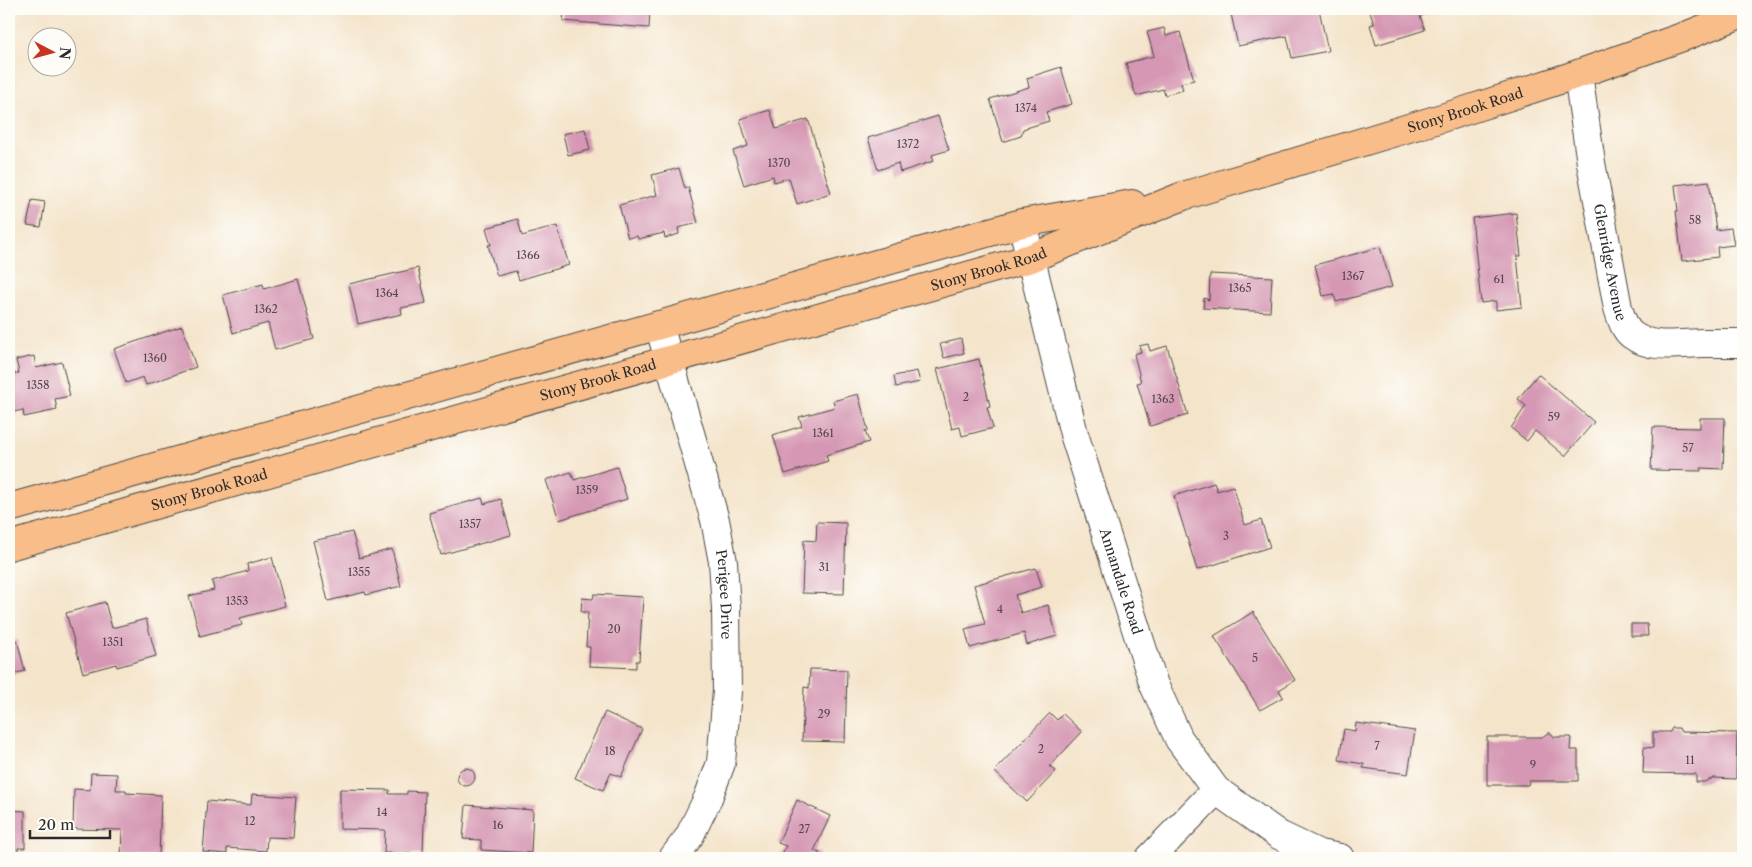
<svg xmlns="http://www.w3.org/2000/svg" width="1752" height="867" viewBox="0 0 1752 867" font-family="'Libre Caslon Text',serif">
  <rect width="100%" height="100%" fill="#fdfcf7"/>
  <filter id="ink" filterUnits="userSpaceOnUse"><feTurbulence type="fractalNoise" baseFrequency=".02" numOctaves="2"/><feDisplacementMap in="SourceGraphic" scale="10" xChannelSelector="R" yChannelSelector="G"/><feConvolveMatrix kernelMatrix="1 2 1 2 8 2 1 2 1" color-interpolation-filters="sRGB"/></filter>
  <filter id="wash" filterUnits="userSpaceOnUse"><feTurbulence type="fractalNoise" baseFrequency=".0096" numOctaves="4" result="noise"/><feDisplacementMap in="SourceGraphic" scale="20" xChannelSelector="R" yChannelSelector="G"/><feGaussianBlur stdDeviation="1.12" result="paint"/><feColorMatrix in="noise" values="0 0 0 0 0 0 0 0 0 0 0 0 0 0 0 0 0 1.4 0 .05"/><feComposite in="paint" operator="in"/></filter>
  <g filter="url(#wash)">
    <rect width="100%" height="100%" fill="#f4e4ca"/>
    <g id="blocks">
      <!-- building -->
      <path fill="#d597b3" d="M 564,9 L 650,9 L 649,28 L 563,21 Z
        M 1230,9 L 1319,9 L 1328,51 L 1292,58 L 1287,36 L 1238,46 Z
        M 1369,9 L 1441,9 L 1420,16 L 1425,30 L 1376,45 L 1370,25 L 1374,24 Z
        M 1164,28 L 1166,36 L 1180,32 L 1194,80 L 1181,83 L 1183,90 L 1165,95 L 1163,89 L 1136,96 L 1126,63 L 1154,56 L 1147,32 Z
        M 1061,67 L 1072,104 L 1046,112 L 1049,121 L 1023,129 L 1021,136 L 1003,142 L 990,99 L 1029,87 L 1027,78 Z
        M 770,110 L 776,129 L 808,119 L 831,193 L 797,204 L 789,178 L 774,182 L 773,176 L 744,185 L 733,151 L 748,146 L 740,119 Z
        M 938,116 L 949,150 L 932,155 L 934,161 L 900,172 L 898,163 L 878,170 L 868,138 Z
        M 585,129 L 590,150 L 568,155 L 563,134 Z
        M 679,168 L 685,189 L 688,187 L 698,223 L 678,228 L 679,234 L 665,238 L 664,233 L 638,239 L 637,236 L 628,238 L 619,205 L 657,195 L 652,175 Z
        M 1709,181 L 1716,230 L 1731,228 L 1734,245 L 1717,247 L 1718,257 L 1682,261 L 1676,211 L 1678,211 L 1675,185 Z
        M 32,200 L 45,202 L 41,227 L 27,225 Z
        M 1516,213 L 1521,256 L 1517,256 L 1522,307 L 1496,310 L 1496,301 L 1481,303 L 1472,218 Z
        M 518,219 L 522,236 L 557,226 L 569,265 L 519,280 L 516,271 L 497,276 L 488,245 L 491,245 L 486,228 Z
        M 1380,247 L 1392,287 L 1336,302 L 1334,294 L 1323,296 L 1315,265 Z
        M 418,268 L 426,303 L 401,308 L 402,314 L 358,324 L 349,284 Z
        M 1210,274 L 1272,277 L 1270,312 L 1203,308 L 1204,298 L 1209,300 Z
        M 298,279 L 314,339 L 275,350 L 268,323 L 233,333 L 223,295 L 263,284 L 264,289 Z
        M 182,326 L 196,367 L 146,385 L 143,377 L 126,383 L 114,349 Z
        M 961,339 L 964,353 L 944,358 L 940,344 Z
        M 1148,344 L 1150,351 L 1167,346 L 1188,415 L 1150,426 L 1137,383 L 1141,382 L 1134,354 L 1141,352 L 1139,346 Z
        M 34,356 L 36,368 L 62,362 L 70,396 L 55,399 L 57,410 L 24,417 L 23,410 L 9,413 L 9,375 L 19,373 L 16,360 Z
        M 979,359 L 990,406 L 987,407 L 993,428 L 962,436 L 960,427 L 952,429 L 937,369 Z
        M 917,371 L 920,382 L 896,387 L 894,376 Z
        M 1538,374 L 1594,422 L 1565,456 L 1535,431 L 1527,441 L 1511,428 L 1526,406 L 1518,399 Z
        M 858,394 L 868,430 L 865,431 L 869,442 L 826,455 L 828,461 L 785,474 L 773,435 L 802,426 L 799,417 L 835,407 L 833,401 Z
        M 1700,418 L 1725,418 L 1723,469 L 1701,468 L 1701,471 L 1651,470 L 1653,427 L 1700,428 Z
        M 617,467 L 627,499 L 559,520 L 546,480 L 571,472 L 574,480 Z
        M 1214,483 L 1217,491 L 1233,486 L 1245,525 L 1261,520 L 1270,547 L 1197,570 L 1174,496 Z
        M 482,498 L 484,504 L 501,499 L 511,535 L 441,555 L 429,513 Z
        M 817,522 L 846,523 L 844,594 L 802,593 L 804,540 L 816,541 Z
        M 352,532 L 359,558 L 392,549 L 401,586 L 366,595 L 365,592 L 328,601 L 313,541 Z
        M 272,557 L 285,606 L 240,618 L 242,625 L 200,636 L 189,596 L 214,590 L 212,581 L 248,571 L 247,564 Z
        M 1036,568 L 1042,587 L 1015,595 L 1021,613 L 1048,605 L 1057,636 L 1027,645 L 1024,633 L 970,648 L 965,629 L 985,624 L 974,585 Z
        M 594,594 L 643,597 L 639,661 L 636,661 L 636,668 L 589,666 L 590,647 L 586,647 L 588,612 L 581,612 L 582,598 L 593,599 Z
        M 105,602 L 112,628 L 146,619 L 156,656 L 117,667 L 116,664 L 83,673 L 66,613 Z
        M 1253,612 L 1295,680 L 1279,690 L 1283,697 L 1260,710 L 1214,636 Z
        M 1631,624 L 1647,624 L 1648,636 L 1631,636 Z
        M 17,640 L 25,671 L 9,675 L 9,642 Z
        M 810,669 L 847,670 L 845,742 L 802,741 L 804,687 L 809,688 Z
        M 605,712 L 642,729 L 621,777 L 611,773 L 603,790 L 575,778 Z
        M 1050,713 L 1057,720 L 1063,714 L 1082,732 L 1050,766 L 1056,771 L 1027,802 L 994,771 Z
        M 1356,723 L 1415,731 L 1408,774 L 1363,768 L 1364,764 L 1339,760 L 1344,729 L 1355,731 Z
        M 1672,728 L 1679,728 L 1681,732 L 1737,733 L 1736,779 L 1714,778 L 1704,782 L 1696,782 L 1696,774 L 1643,773 L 1644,747 L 1653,748 L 1653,732 L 1670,732 Z
        M 1548,733 L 1551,733 L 1554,737 L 1571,737 L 1570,750 L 1578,750 L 1578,781 L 1529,781 L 1528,785 L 1487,785 L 1487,737 L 1542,737 Z
        M457 777a9 9 0 1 1 18 0a9 9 0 1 1-18 0Z
        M 91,773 L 117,774 L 116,790 L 126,790 L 126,793 L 161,795 L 159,857 L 121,856 L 122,830 L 73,829 L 74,789 L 90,790 Z
        M 340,789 L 390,790 L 389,794 L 407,794 L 407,791 L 425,792 L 423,854 L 384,853 L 385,830 L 340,829 Z
        M 252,794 L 296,797 L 293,838 L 267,837 L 266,851 L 227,848 L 227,854 L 203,852 L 207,801 L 251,805 Z
        M 797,800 L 830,816 L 814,851 L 820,853 L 817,858 L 780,858 L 786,846 L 778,843 Z
        M 466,805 L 533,810 L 531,853 L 481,850 L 481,840 L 463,839 Z
        M 9,810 L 25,811 L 25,848 L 18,848 L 18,855 L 9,855 Z"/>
    </g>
  </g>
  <g filter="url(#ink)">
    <use href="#blocks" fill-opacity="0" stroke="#494743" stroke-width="1"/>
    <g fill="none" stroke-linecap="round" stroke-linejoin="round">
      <!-- minor casing -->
      <g stroke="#494743" stroke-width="30">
        <g id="minor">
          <path id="s1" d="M 1578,74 L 1591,163 L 1618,308 C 1621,317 1624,329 1632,335 C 1652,350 1682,343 1704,343 C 1717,343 1730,343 1743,343"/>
          <path id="s2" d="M 1022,223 L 1074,434 L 1154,685 L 1179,739 L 1216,790 L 1279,835 L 1319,854 L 1340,858"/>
          <path id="s3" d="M 659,325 L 715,520 L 723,562 L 726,609 L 727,691 L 721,763 L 708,798 L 689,837 L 673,858"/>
          <path d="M 1150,858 L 1216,790"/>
        </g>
      </g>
      <!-- major casing -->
      <g stroke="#494743" stroke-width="30">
        <g id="major">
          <path d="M 9,508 L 1022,223 L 1132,204"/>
          <path id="s4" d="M 9,546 L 1031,258 L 1183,196 L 1455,114 L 1578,74 L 1688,35 L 1743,13"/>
        </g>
      </g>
      <!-- minor -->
      <use href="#minor" stroke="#fff" stroke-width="28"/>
      <!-- major -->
      <use href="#major" stroke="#f8bd89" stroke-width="28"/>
    </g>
  </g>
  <g text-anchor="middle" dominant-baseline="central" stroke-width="4" stroke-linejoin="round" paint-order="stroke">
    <!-- number labels -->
    <g font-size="11" fill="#56464d">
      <text x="1026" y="108">1374</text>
      <text x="908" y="144">1372</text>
      <text x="779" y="163">1370</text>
      <text x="1695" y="220">58</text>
      <text x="528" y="255">1366</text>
      <text x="1353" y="276">1367</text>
      <text x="1499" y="279">61</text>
      <text x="1240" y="288">1365</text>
      <text x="387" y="293">1364</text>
      <text x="266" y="309">1362</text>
      <text x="155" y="358">1360</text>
      <text x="38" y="385">1358</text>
      <text x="966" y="397">2</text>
      <text x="1163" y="399">1363</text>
      <text x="1554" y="417">59</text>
      <text x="823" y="433">1361</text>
      <text x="1688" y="448">57</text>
      <text x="587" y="490">1359</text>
      <text x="470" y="524">1357</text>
      <text x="1226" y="536">3</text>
      <text x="824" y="567">31</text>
      <text x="359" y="572">1355</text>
      <text x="237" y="601">1353</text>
      <text x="1000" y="609">4</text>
      <text x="614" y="629">20</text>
      <text x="113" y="642">1351</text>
      <text x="1255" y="658">5</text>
      <text x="824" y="714">29</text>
      <text x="1377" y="746">7</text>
      <text x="1041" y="749">2</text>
      <text x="610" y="751">18</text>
      <text x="1690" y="760">11</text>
      <text x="1533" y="765">9</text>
      <text x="382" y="812">14</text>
      <text x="250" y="821">12</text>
      <text x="498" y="825">16</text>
      <text x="804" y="829">27</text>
    </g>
    <!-- street labels -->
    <g font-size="14" fill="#2b2b2b" stroke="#fdfcf7">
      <text stroke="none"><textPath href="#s4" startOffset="1521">Stony Brook Road</textPath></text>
      <text stroke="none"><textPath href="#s1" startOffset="191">Glenridge Avenue</textPath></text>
      <text stroke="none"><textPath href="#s4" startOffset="1018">Stony Brook Road</textPath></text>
      <text stroke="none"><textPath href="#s4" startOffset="612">Stony Brook Road</textPath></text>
      <text stroke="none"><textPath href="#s4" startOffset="208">Stony Brook Road</textPath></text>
      <text stroke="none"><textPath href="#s2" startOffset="372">Annandale Road</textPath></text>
      <text stroke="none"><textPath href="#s3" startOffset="278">Perigee Drive</textPath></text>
    </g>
  </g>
  <!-- margin -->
  <rect width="1752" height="867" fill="none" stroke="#fdfcf7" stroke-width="30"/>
  <!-- north arrow -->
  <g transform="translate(52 52) rotate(96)"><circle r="24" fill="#fdfcf7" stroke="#a9a8a5"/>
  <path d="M0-4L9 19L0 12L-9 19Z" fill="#c8321e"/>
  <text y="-8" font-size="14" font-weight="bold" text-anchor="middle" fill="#2b2b2b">N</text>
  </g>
  <!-- scale -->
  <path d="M30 830v8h80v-8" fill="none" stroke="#2b2b2b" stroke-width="2.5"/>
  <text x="38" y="830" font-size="15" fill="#2b2b2b" stroke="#fdfcf7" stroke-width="4" paint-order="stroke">20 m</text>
</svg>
